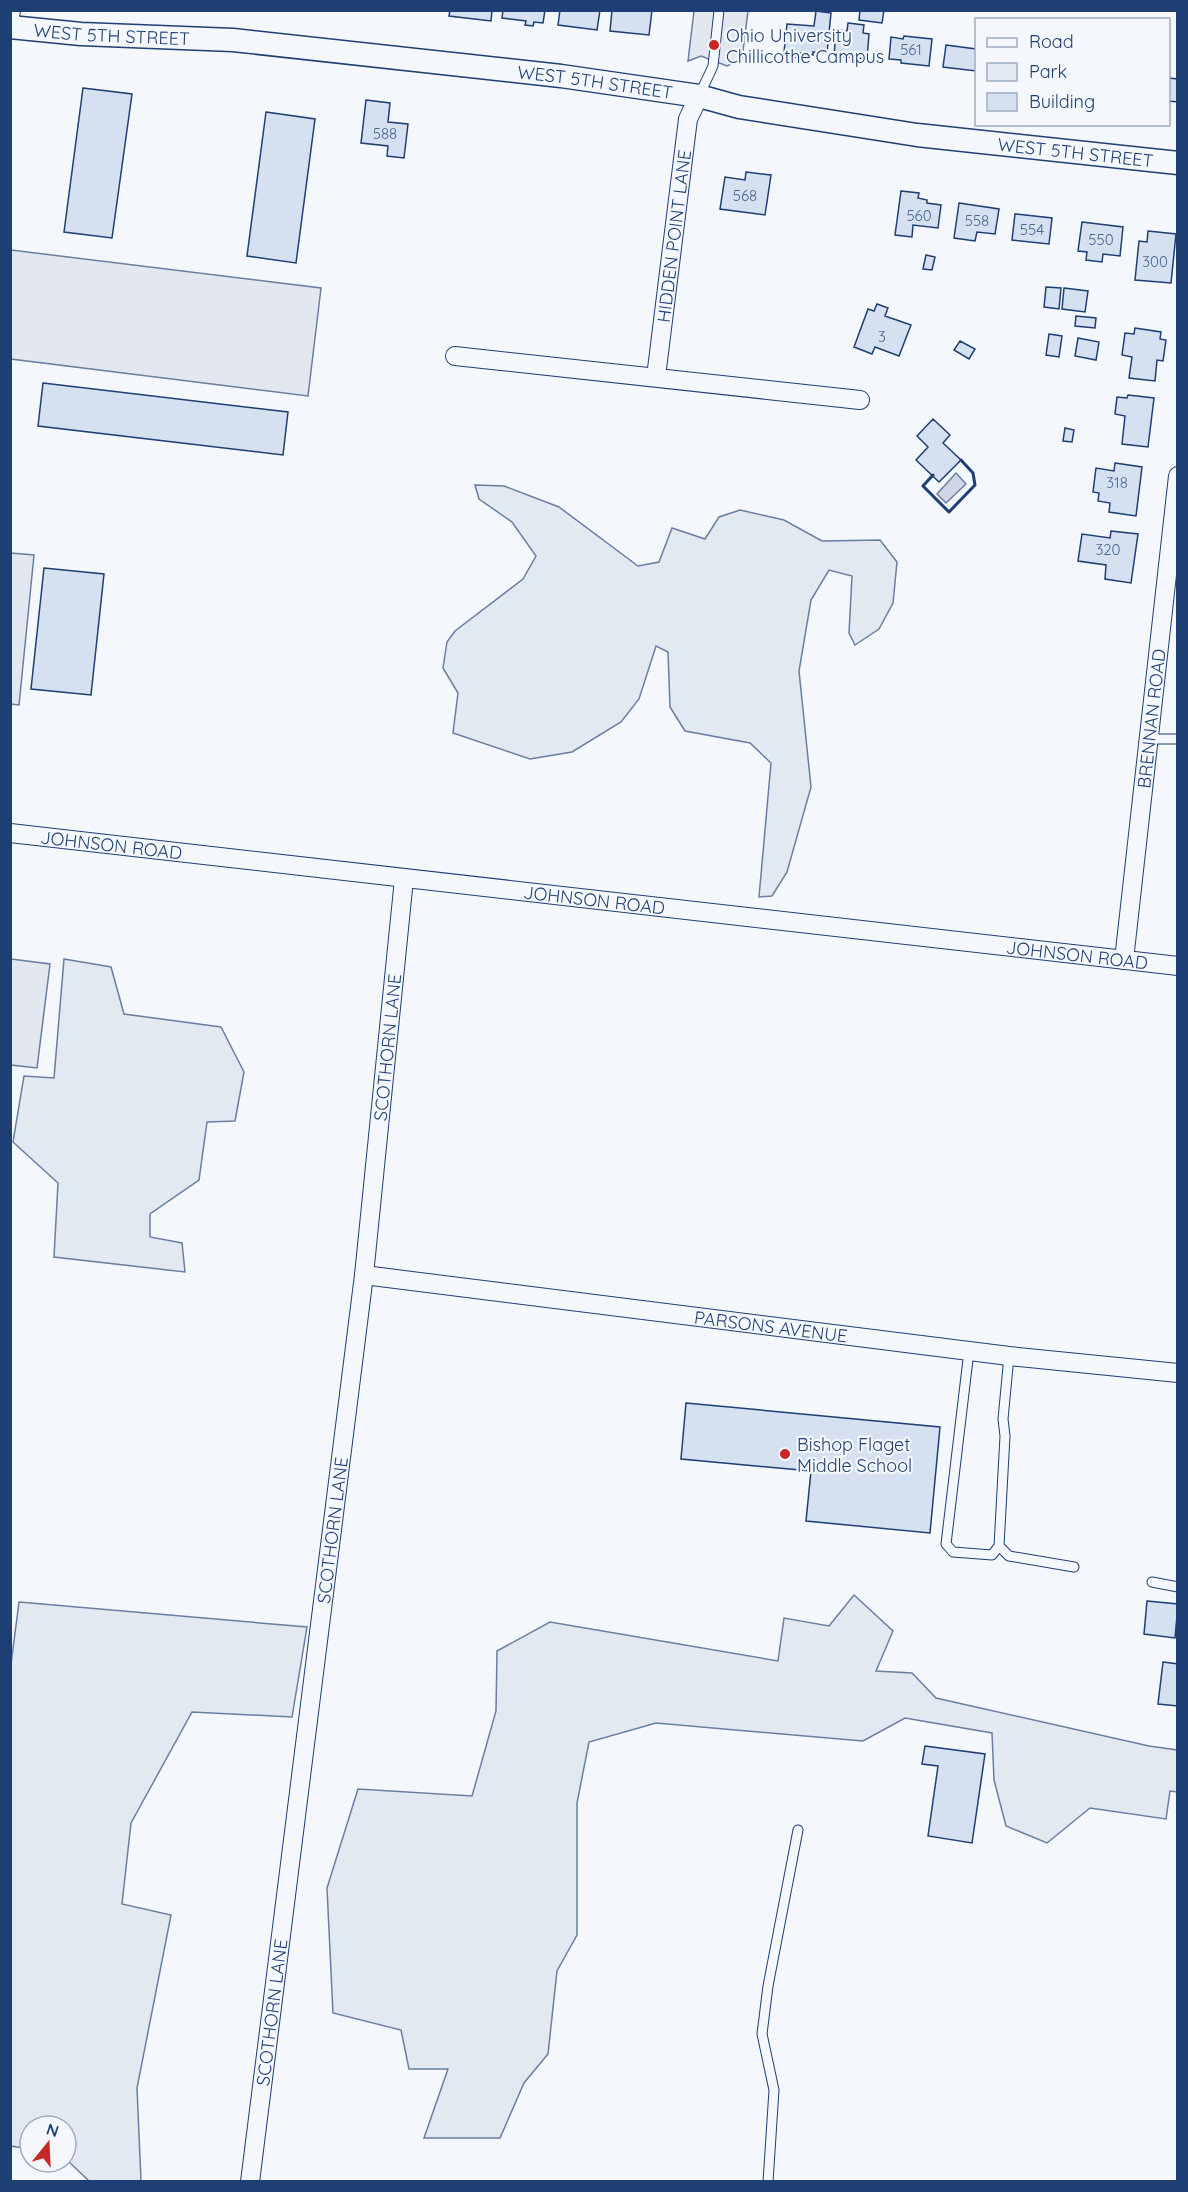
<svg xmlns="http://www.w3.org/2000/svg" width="1188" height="2192" viewBox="0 0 1188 2192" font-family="Quicksand,sans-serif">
  <rect width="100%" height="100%" fill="#f4f7fb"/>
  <!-- green -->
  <path fill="#e3e9f0" stroke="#687fa3" stroke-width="1.5" d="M 475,485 L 504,486 L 559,507 L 638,566 L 659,562 L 672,528 L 705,539 L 719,517 L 740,510 L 784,520 L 822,541 L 880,540 L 897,562 L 893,603 L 879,629 L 855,645 L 849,633 L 852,576 L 829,570 L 811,600 L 799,671 L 811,787 L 787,872 L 772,896 L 759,897 L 771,763 L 750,743 L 685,731 L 670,707 L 668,652 L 656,646 L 639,699 L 621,722 L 572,752 L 530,759 L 453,733 L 458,693 L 443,668 L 447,642 L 455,631 L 523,579 L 536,556 L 512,522 L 479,499 Z
    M 64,959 L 111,967 L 124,1014 L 221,1027 L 244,1072 L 235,1121 L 207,1122 L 199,1180 L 150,1214 L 150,1237 L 182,1243 L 185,1272 L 54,1257 L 58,1183 L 13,1142 L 24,1076 L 54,1078 Z
    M 854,1595 L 893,1631 L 876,1671 L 912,1673 L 936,1698 L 1149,1746 L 1177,1750 L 1177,1792 L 1170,1791 L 1166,1819 L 1090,1808 L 1047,1843 L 1006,1826 L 994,1780 L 992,1733 L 905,1718 L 863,1741 L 656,1723 L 589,1742 L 577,1803 L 577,1935 L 557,1971 L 548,2054 L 524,2083 L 500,2138 L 424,2138 L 448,2069 L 409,2069 L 401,2030 L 333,2013 L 327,1888 L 358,1789 L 472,1796 L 496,1711 L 497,1651 L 550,1622 L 778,1661 L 784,1618 L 829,1626 Z
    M 19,1602 L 307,1627 L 292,1717 L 192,1712 L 131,1823 L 122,1904 L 171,1915 L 137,2088 L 141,2181 L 89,2181 L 66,2159 L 66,2126 L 30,2126 L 30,2149 L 11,2146 L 10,1672 Z"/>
  <!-- parking -->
  <path fill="#e3e8f0" stroke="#687fa3" stroke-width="1.5" d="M 694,11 L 748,11 L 742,59 L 727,66 L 701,56 L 688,61 Z
    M 11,250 L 321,288 L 308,396 L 11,359 Z
    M 11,553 L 34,555 L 19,705 L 11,704 Z
    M 11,959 L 50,964 L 37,1068 L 11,1065 Z"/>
  <!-- water -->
  <path fill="#cfd7e4" stroke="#687fa3" stroke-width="1.5" d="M 956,473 L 966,484 L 946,503 L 937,494 Z"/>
  <!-- building -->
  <path fill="#d5e0f0" stroke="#1d3f73" stroke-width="1.5" d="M 450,10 L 492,10 L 491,21 L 449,16 Z
    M 503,10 L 545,10 L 543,23 L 534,22 L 533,26 L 525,25 L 526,21 L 502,18 Z
    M 560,10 L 600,10 L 597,30 L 558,25 Z
    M 612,10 L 652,10 L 649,35 L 610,31 Z
    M 860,10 L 884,10 L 882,23 L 859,20 Z
    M 816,11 L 831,13 L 827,53 L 813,52 L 813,55 L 800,53 L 799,58 L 789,57 L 789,52 L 784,52 L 787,24 L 814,26 Z
    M 848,23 L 864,25 L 863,33 L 869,34 L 867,59 L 834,56 L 836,30 L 847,31 Z
    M 904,36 L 932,39 L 929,66 L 901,63 L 901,60 L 889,59 L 891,37 L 903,39 Z
    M 946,45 L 976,49 L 976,71 L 943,67 Z
    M 1168,78 L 1178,79 L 1178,102 L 1168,101 Z
    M 83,88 L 132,94 L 112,238 L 64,232 Z
    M 366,100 L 390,103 L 388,122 L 408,124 L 404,158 L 387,156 L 388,146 L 361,143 Z
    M 266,112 L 315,119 L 296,263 L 247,256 Z
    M 746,172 L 771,175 L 765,215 L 720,209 L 725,177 L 745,180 Z
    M 901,191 L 919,193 L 918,198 L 927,200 L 927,203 L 941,205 L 938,228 L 913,225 L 912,237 L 895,235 Z
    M 959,203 L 999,209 L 995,234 L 977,232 L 975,241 L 954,238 Z
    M 1015,214 L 1052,218 L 1049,244 L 1012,240 Z
    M 1082,222 L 1123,227 L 1120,256 L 1103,254 L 1102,262 L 1086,260 L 1087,252 L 1078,251 Z
    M 1148,231 L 1176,234 L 1171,283 L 1135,280 L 1139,241 L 1147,242 Z
    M 926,255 L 935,257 L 932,270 L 923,269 Z
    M 1046,287 L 1061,288 L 1059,309 L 1044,307 Z
    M 1064,288 L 1088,291 L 1085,312 L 1062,309 Z
    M 877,304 L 888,308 L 885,316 L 911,325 L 899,356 L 875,347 L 872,354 L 854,347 L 868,309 L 874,311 Z
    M 1076,316 L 1096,318 L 1095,328 L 1075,326 Z
    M 1135,328 L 1161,332 L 1160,339 L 1166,340 L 1163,361 L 1157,360 L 1155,381 L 1129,378 L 1132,357 L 1122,355 L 1125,333 L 1134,334 Z
    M 1049,334 L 1062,336 L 1059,357 L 1046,355 Z
    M 1078,338 L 1099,342 L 1096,360 L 1075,356 Z
    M 960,341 L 975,349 L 969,359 L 954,350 Z
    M 43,383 L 288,412 L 283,455 L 38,426 Z
    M 1128,395 L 1154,398 L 1148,447 L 1122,444 L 1125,416 L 1115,414 L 1117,397 L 1127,398 Z
    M 933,419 L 950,435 L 943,443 L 961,460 L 939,482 L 916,460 L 928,447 L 917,436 Z
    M 1065,428 L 1074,430 L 1072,442 L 1063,441 Z
    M 1115,463 L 1142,467 L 1136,516 L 1109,512 L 1110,503 L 1098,501 L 1099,493 L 1093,492 L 1096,468 L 1114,471 Z
    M 1111,531 L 1138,534 L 1131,583 L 1105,579 L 1106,565 L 1078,561 L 1082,534 L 1110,538 Z
    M 44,568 L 104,574 L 91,695 L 31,689 Z
    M 686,1403 L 940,1427 L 930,1533 L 806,1521 L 811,1471 L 681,1459 Z
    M 1147,1601 L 1178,1604 L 1175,1638 L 1144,1634 Z
    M 1163,1662 L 1178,1664 L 1178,1706 L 1158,1704 Z
    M 925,1746 L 985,1754 L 972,1843 L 928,1836 L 938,1766 L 922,1764 Z"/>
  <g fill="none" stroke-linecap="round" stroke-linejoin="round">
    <!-- service casing -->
    <g stroke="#1d3f73" stroke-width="11">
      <path id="service" d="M 699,96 L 713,66 L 719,10
        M 1147,739 L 1178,739
        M 969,1351 L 946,1544 L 953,1552 L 992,1555 L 999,1546 L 1005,1436 L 1003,1419 L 1009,1356
        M 999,1546 L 1009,1556 L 1074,1567
        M 1152,1582 L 1178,1587
        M 768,2182 L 774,2090 L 762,2034 L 768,1986 L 798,1830"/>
    </g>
    <!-- minor casing -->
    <g stroke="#1d3f73" stroke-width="20">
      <g id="minor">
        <path d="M 10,17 L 11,10"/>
        <path d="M 455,356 L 860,400"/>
        <path id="s1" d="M 656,377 L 688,119 L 699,96"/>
        <path id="s2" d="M 10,833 L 1178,966"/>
        <path id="s3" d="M 1124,960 L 1178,476"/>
        <path id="s4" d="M 364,1275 L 1009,1356 L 1178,1373"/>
        <path id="s5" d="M 250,2182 L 364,1275 L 404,879"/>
      </g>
    </g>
    <!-- tertiary casing -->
    <g stroke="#1d3f73" stroke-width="25">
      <g id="tertiary">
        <path id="s6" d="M 10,27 L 81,34 L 233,40 L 561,76 L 699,96 L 739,107 L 917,135 L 1178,163"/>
      </g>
    </g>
    <!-- service -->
    <use href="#service" stroke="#f4f7fb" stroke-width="9"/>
    <!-- minor -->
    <use href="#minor" stroke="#f4f7fb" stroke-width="18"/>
    <!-- tertiary -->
    <use href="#tertiary" stroke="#f4f7fb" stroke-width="22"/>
    <!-- wall -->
    <path stroke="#1d3f73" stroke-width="3" d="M 933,475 L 923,486 L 949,512 L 975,485 L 973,473 L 961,460"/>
  </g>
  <!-- markers -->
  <g fill="#c62828" stroke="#f4f7fb" stroke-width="2">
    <circle cx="714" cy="45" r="6"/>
    <circle cx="785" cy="1454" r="6"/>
  </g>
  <g text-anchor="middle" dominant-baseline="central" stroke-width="4.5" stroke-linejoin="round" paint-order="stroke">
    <!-- number labels -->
    <g font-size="15" fill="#4b6792">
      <text x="911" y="49">561</text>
      <text x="385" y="133">588</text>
      <text x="745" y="195">568</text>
      <text x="919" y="215">560</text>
      <text x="977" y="220">558</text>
      <text x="1032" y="229">554</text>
      <text x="1101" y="239">550</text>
      <text x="1155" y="261">300</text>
      <text x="882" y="336">3</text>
      <text x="1117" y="482">318</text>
      <text x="1108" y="549">320</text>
    </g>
    <!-- street labels -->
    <g font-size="18" fill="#1d3f73" stroke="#f4f7fb">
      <text stroke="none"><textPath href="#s6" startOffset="102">WEST 5TH STREET</textPath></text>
      <text stroke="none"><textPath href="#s6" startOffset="588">WEST 5TH STREET</textPath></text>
      <text stroke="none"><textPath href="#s6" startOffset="1074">WEST 5TH STREET</textPath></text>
      <text stroke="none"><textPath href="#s1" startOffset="142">HIDDEN POINT LANE</textPath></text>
      <text stroke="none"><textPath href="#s3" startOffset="243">BRENNAN ROAD</textPath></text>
      <text stroke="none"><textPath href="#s2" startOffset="102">JOHNSON ROAD</textPath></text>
      <text stroke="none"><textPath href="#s2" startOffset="588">JOHNSON ROAD</textPath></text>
      <text stroke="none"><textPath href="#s2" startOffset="1074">JOHNSON ROAD</textPath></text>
      <text stroke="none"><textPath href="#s5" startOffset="1143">SCOTHORN LANE</textPath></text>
      <text stroke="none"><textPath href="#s4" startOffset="410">PARSONS AVENUE</textPath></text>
      <text stroke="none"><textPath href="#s5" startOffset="657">SCOTHORN LANE</textPath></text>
      <text stroke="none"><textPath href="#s5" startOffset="171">SCOTHORN LANE</textPath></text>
    </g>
    <!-- poi labels -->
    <g font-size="18" fill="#1d3f73" stroke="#f4f7fb" text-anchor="start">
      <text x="726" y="35">Ohio University<tspan x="726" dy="21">Chillicothe Campus</tspan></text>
      <text x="797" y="1444">Bishop Flaget<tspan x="797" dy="21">Middle School</tspan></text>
    </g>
  </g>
  <!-- border -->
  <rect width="1188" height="2192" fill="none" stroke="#1d3f73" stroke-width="24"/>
  <!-- legend -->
  <rect x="975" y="18" width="195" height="108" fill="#f4f7fb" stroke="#9eadc5" stroke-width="1.5"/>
  <rect x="987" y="38" width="30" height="9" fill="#f4f7fb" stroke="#9eadc5" stroke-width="1.5"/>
  <text x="1029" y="48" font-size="18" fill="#1d3f73">Road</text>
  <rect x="987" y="63" width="30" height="18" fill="#e3e9f0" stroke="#9eadc5" stroke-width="1.5"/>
  <text x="1029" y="78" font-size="18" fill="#1d3f73">Park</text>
  <rect x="987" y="93" width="30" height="18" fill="#d5e0f0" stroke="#9eadc5" stroke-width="1.5"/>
  <text x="1029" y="108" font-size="18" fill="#1d3f73">Building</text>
  <!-- north arrow -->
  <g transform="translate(48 2144) rotate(18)"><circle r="28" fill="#f4f7fb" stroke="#9eadc5" stroke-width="1.5"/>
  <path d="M0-4.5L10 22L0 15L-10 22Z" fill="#c62828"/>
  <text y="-9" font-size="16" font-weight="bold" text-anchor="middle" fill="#1d3f73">N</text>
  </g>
</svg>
